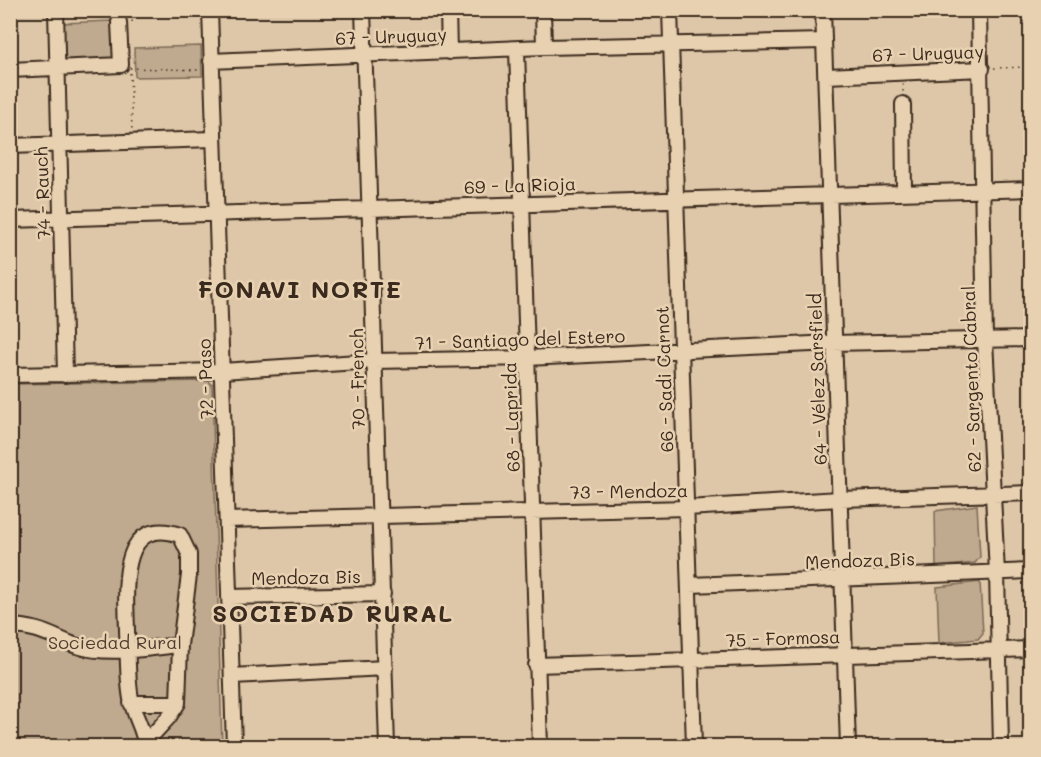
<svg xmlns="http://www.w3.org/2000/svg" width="1041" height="757" viewBox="0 0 1041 757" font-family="Mali,sans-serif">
  <rect width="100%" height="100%" fill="#dec7a8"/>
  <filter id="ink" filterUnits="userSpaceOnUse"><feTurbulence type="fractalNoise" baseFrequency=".0167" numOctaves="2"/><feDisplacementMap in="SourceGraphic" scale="12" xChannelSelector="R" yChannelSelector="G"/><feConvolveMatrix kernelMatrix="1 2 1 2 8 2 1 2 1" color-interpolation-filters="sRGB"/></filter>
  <g filter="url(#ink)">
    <!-- green -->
    <path fill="#bfaa8f" stroke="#7d6a56" stroke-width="1.5" d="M 112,21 L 113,59 L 63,60 L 61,23 Z
      M 201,46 L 202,76 L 135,77 L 134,48 Z
      M 209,381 L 212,385 L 222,746 L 11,746 L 10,384 Z
      M 977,505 L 980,557 L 975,563 L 936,567 L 935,511 Z
      M 980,582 L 983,633 L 978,639 L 939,643 L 937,587 Z"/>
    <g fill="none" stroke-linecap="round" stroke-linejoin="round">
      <!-- minor casing -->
      <g stroke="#3b2a1e" stroke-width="18">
        <path id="minor" d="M 56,10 L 65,375
          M 210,10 L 234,746
          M 363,10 L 387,746
          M 448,10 L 449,52
          M 543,10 L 544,47
          M 670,10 L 694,746
          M 823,10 L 848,746
          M 979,10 L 985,340 L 997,573 L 1001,746
          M 517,50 L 540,746
          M 211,61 L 544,47 L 824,41
          M 10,70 L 121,65 L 119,22
          M 827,76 L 982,69
          M 903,104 L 904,192
          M 10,146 L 212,139
          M 10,220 L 1030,189
          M 10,375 L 222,371 L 374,361 L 527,358 L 832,343 L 1030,339
          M 227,520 L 687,508 L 840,499 L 1030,493
          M 690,585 L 1030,571
          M 229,597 L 383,594
          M 10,626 C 41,627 50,636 77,646 C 109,656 147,648 180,645
          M 536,665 L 1030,649
          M 232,676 L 385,668
          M 131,703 L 178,703
          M 145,746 C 145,730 133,715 131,699 C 127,677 128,652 127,630 C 126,591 118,514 180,535 L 189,554 L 189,575 L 180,645 L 178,703 L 168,718 L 145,743"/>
      </g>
      <!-- path -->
      <path stroke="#3b2a1e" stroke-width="1.5" stroke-dasharray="1.5 4.5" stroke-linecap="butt" d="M 132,22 L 133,10
        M 130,68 L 200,70
        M 994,68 L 1030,67
        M 130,73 L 132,131
        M 903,84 L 903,94"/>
      <!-- minor -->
      <use href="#minor" stroke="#e8d1b1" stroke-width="14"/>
    </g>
  </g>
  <g text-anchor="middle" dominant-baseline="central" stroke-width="5" stroke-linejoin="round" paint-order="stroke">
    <!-- street labels -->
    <g font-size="18" fill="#3b2a1e" stroke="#e8d1b1">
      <text transform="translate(391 36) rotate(-2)">67 - Uruguay</text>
      <text transform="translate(928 53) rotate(-2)">67 - Uruguay</text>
      <text transform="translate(520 185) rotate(-2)">69 - La Rioja</text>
      <text transform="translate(42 193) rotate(-92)">74 - Rauch</text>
      <text transform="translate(520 339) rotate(-2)">71 - Santiago del Estero</text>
      <text transform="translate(205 379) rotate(-92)">72 - Paso</text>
      <text transform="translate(357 379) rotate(-91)">70 - French</text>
      <text transform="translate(664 379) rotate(-92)">66 - Sadi Carnot</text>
      <text transform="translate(817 379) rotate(-92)">64 - Vélez Sarsfield</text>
      <text transform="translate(971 379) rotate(-92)">62 - Sargento Cabral</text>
      <text transform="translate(511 417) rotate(-92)">68 - Laprida</text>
      <text transform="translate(629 491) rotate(-1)">73 - Mendoza</text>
      <text transform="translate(860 560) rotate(-2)">Mendoza Bis</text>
      <text transform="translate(306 577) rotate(-1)">Mendoza Bis</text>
      <text transform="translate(783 638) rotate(-2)">75 - Formosa</text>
    </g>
    <!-- park labels -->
    <g font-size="18" fill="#4f3d2f" stroke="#e8d1b1">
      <text x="115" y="642">Sociedad Rural</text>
    </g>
    <!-- district labels -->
    <g font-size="24" font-weight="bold" letter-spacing="1.5" fill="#3b2a1e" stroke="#e8d1b1">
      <text x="300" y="288">FONAVI NORTE</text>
      <text x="333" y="612">SOCIEDAD RURAL</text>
    </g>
  </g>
  <!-- margin -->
  <rect width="1041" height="757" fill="none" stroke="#e8d1b1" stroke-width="36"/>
  <rect x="18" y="18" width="1005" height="721" fill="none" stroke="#3b2a1e" stroke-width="2" filter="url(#ink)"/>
</svg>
